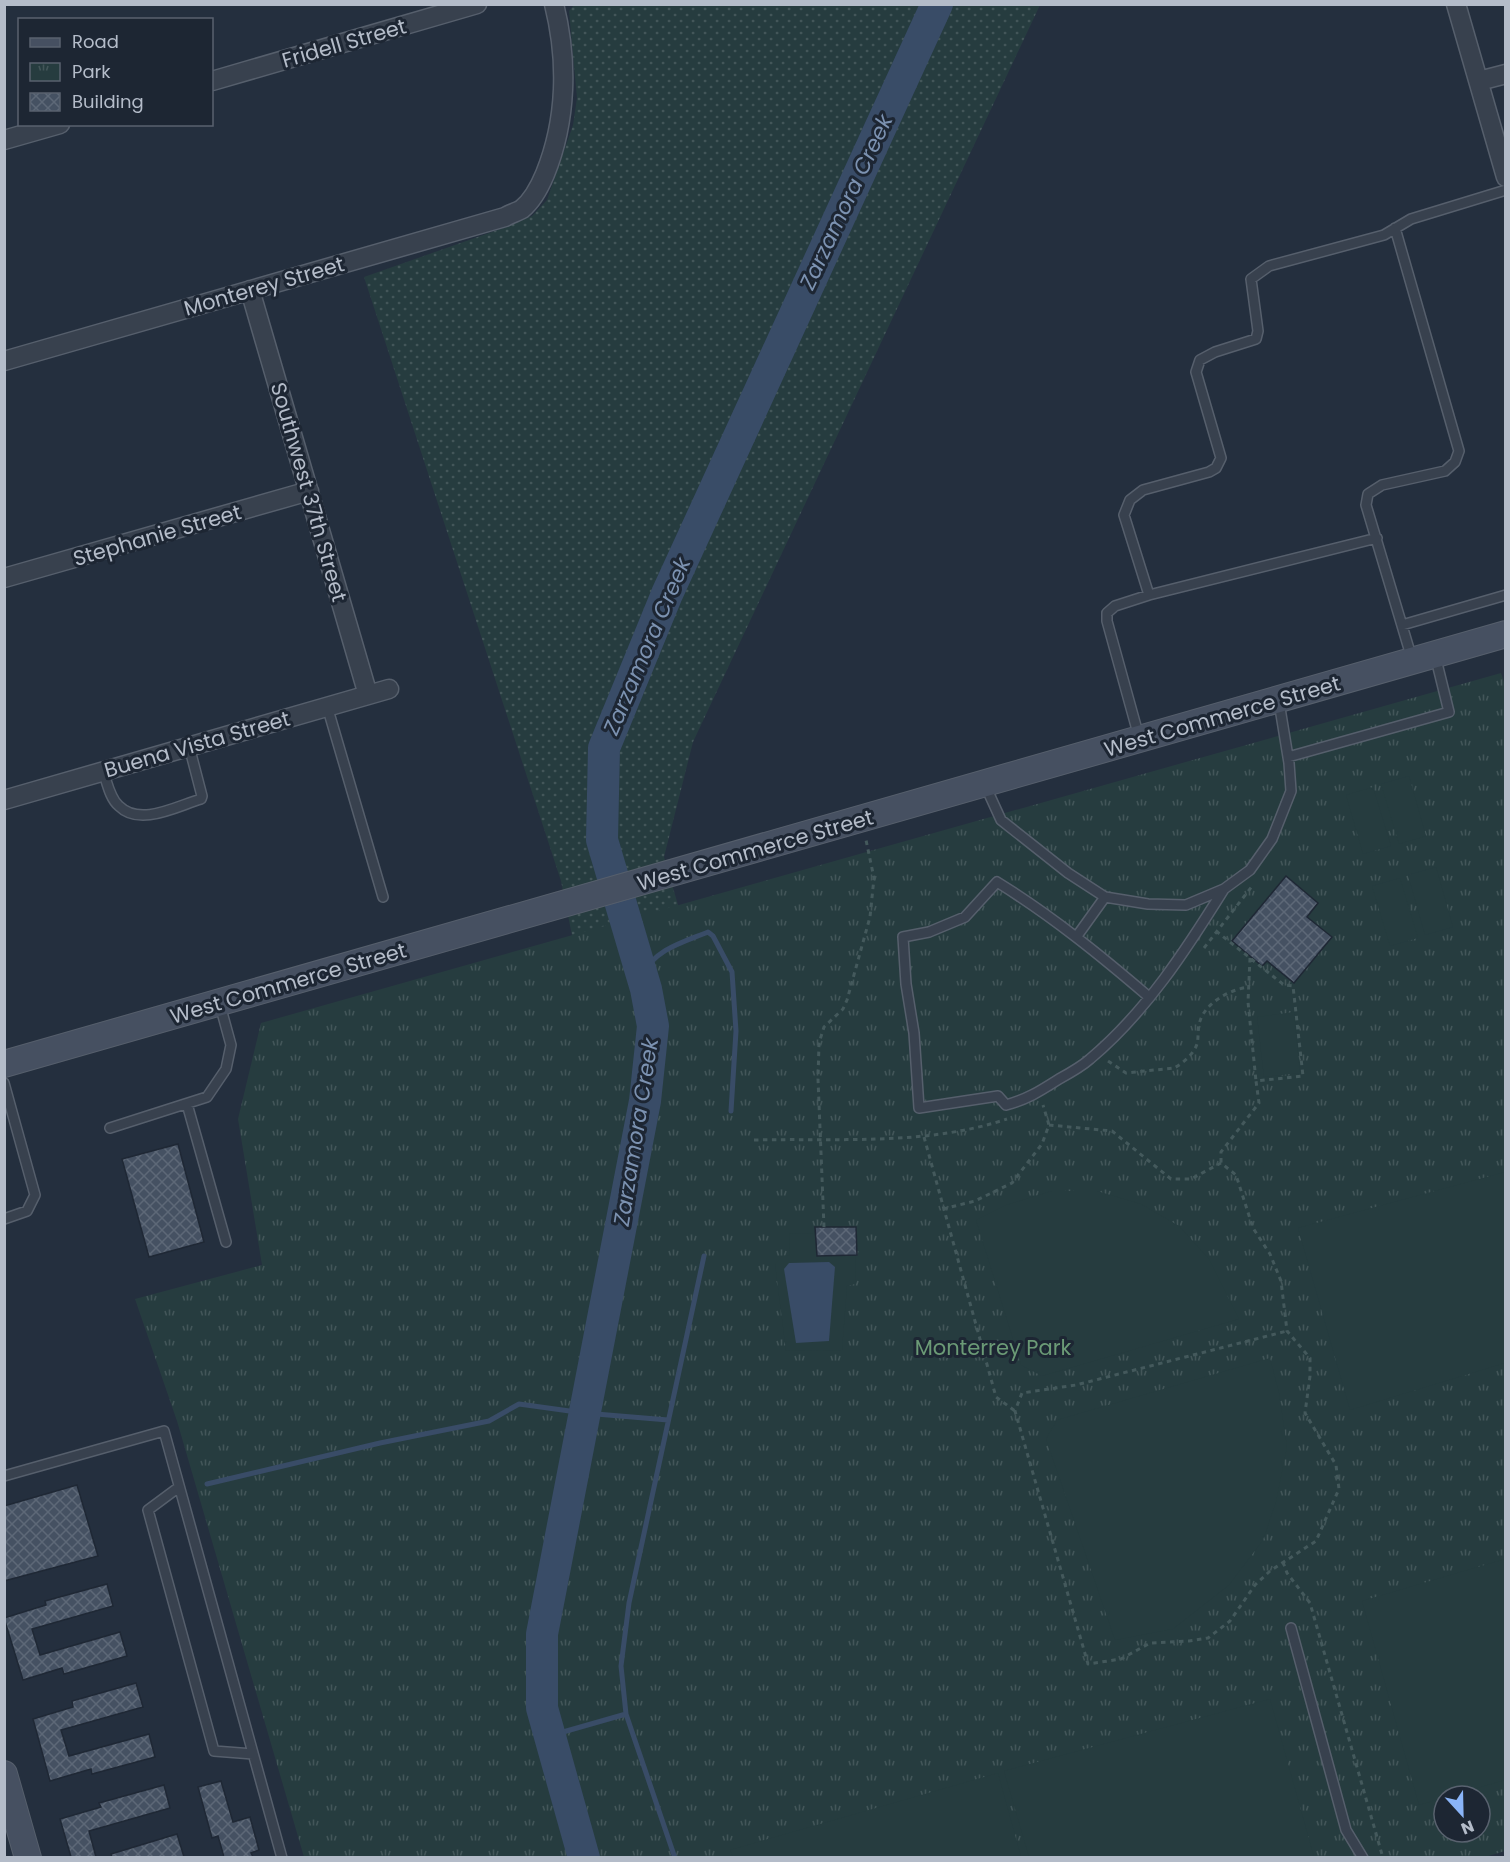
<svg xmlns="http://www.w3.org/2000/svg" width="1510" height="1862" viewBox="0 0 1510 1862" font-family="Poppins,sans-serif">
  <defs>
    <pattern id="grass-dots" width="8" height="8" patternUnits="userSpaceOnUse" patternTransform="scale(1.5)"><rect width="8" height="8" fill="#263c3f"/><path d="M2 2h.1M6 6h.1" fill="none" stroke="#435659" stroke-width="1.8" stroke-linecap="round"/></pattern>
    <pattern id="park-tufts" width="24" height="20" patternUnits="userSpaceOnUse" patternTransform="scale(1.5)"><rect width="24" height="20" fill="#263c3f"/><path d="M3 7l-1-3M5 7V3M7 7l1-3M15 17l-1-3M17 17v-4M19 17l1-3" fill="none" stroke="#435659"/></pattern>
    <pattern id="building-cross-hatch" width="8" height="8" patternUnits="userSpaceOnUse" patternTransform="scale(1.5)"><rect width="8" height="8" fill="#455162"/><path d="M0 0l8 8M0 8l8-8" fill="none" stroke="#5d6877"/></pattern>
  </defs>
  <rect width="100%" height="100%" fill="#242f3e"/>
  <!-- grass -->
  <path fill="url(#grass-dots)" d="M 574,5 L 1040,5 L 693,742 L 664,857 L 719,1045 L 574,945 L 561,881 L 364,277 L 506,227 L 532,216 L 547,200 L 573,125 L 577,98 L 569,11 Z"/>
  <!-- park -->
  <path fill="url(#park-tufts)" fill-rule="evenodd" d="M 1501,673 L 1506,688 L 1505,1851 L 1482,1858 L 304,1857 L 177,1421 L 135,1299 L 262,1265 L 238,1119 L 261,1023 ZM 1444,1796 L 1480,1796 L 1480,1832 L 1444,1832 Z"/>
  <!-- pitch -->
  <path fill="#263c3f" d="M 1409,776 L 1426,836 L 1399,844 L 1381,784 Z
    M 1373,787 L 1391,846 L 1363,854 L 1346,795 Z
    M 1436,867 L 1453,927 L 1425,935 L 1408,875 Z
    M 1400,878 L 1418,938 L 1390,946 L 1372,886 Z
    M 1294,1012 L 1300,1073 L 1264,1077 L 1257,1017 Z
    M 1505,1172 L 1505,1363 L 1350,1410 L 1298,1228 Z
    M 1052,1191 L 1097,1191 L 1141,1204 L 1179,1226 L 1209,1259 L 1239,1319 L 1042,1376 L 1021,1365 L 976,1220 L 1006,1205 Z
    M 815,1227 L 856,1227 C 857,1247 855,1265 855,1284 L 847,1286 L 842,1350 L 786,1351 L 775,1264 L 783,1256 L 790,1255 L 789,1233 L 814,1234 Z
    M 1270,1358 L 1279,1393 L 1287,1447 L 1276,1502 L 1263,1540 L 1229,1585 L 1173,1629 L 1115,1640 L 1046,1439 L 1057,1420 Z
    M 1505,1559 L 1505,1780 L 1419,1805 L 1362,1601 Z
    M 1270,1699 L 1314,1857 L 1029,1857 L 1004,1771 Z
    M 998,1773 L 1021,1857 L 733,1857 L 730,1850 Z"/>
  <!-- water -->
  <path fill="#394c67" d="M 829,1262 L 835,1267 L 829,1341 L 796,1343 L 784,1269 L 789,1263 Z"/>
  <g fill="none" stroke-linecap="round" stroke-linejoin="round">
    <!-- stream -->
    <path stroke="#394c67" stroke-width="5" d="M 642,975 C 656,949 681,943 708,932 L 713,936 L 732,972 L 736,1031 L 731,1111
      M 207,1484 L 380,1443 L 489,1421 L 519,1404 L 584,1413 L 668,1420
      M 549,1736 L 626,1714
      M 675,1858 L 626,1714 L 621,1666 L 629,1603 L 704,1256"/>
    <!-- river -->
    <path stroke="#394c67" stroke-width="32" d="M 584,1858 L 542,1708 L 542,1634 L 645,1101 L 653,1026 L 646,989 L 602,840 L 604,748 L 667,594 L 937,4"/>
  </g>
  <!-- building -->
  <path fill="url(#building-cross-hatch)" stroke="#1f2835" stroke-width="1.5" d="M 1286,876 L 1318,903 L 1307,917 L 1332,937 L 1294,983 L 1267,961 L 1262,966 L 1232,941 Z
    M 178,1144 L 204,1242 L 149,1257 L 122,1159 Z
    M 815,1227 L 856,1227 L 857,1255 L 817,1256 Z
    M 77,1485 L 98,1556 L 4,1581 L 4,1506 Z
    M 107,1584 L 113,1606 L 32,1629 L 40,1655 L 120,1632 L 127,1656 L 64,1674 L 62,1668 L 23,1680 L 4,1618 L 46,1605 L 45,1601 Z
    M 136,1683 L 143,1707 L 61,1730 L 69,1756 L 149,1734 L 155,1757 L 92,1774 L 91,1769 L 50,1781 L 33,1719 L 73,1707 L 72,1701 Z
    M 221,1781 L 233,1822 L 250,1817 L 259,1850 L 251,1853 L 253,1857 L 224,1857 L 218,1836 L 212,1838 L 198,1787 Z
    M 164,1785 L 170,1808 L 89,1831 L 96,1857 L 71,1857 L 60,1819 L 101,1807 L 99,1803 Z
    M 177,1834 L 184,1857 L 112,1857 L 111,1854 Z"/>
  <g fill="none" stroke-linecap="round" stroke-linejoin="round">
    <!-- service casing -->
    <g stroke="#565f6c" stroke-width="12">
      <path id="service" d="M 1395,228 L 1459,451 L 1455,462 L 1445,471 L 1382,485 L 1368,494 L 1366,505 L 1412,659
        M 1149,595 L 1124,515 L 1130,500 L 1143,490 L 1209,472 L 1216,468 L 1221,458 L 1196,372 L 1200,360 L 1215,352 L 1256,339 L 1258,331 L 1251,279 L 1269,266 L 1384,235 L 1411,219 L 1506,190
        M 1402,625 L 1506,595
        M 327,706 L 383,897
        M 1139,737 L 1107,621 L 1107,613 L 1115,606 L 1149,595 L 1377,538
        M 1288,757 L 1449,712 L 1435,655
        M 103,771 C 107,782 110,799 119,806 C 140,827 177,806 201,799 L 202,796 L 189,746
        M 985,785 L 1001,820 L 1068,873 L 1105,897 L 1148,904 L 1186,905 L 1224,889 L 1250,870 L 1272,839 L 1291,791 L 1289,763 L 1279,702
        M 1077,936 L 1105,897
        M 1149,997 C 1100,955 1052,916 997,882 L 965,917 L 929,932 L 903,937 L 906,984 L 914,1033 L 919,1108 L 998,1096 L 1006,1105 C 1028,1099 1040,1091 1059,1079 C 1070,1073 1081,1067 1090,1059 C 1146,1012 1186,950 1224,889
        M 4,1083 L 35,1195 L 27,1211 L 4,1219
        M 187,1104 L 226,1242
        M 110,1128 L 207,1097 L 226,1069 L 231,1045 L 220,1005
        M 4,1476 L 164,1431 L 282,1858
        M 179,1487 L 148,1510 L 214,1751 L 253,1754
        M 1291,1628 L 1346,1830 L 1363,1858"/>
    </g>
    <!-- minor casing -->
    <g stroke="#565f6c" stroke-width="21">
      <path id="minor" d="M 1456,4 L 1506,177
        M 212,81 L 477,4
        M 1479,81 L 1506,74
        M 4,140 L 60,124
        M 250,290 L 368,695
        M 4,361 L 505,217 C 510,214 517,212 522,209 C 533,200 540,186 545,174 C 567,120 568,60 554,4
        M 4,578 L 309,491
        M 4,800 L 389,689"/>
    </g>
    <!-- secondary casing -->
    <g stroke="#565f6c" stroke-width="28">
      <path id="secondary" d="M 4,1064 L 1506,634
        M 4,1774 L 28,1858"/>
    </g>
    <!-- path -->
    <path stroke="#44595c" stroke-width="3" stroke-dasharray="4.5 4.5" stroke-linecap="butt" d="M 1216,931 L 1284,985 L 1293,986 L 1303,1076 L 1256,1081 L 1259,1103 L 1221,1152 L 1221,1163
      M 1204,948 L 1253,885
      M 1250,958 L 1248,1002 L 1256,1081
      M 1108,1061 L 1126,1073 L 1174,1068 C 1182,1064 1194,1054 1197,1044 C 1199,1037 1197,1028 1200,1021 C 1206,1002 1231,989 1249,987
      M 1049,1125 L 1112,1131 L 1171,1179 L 1191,1179 L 1221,1163 L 1236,1175 L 1253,1228 L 1270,1254 L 1281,1281 L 1287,1331 L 1310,1358 L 1310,1376 L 1305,1413 L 1336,1465 L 1339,1489 L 1316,1541 L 1270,1571 L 1255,1585 L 1230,1621 L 1208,1638 L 1189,1641 L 1150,1643 L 1121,1659 L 1088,1664 L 1015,1411 L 1022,1393 L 1076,1385 L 1287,1331
      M 924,1137 L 996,1397 L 1015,1411
      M 754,1140 C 838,1138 926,1146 1007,1119
      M 943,1209 L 975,1201 L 1012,1183 L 1042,1144 L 1049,1125 L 1043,1105
      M 824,1227 L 818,1079 L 819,1043 L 824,1027 L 843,1009 L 847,1000 L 870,917 L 874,878 L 866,840
      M 1283,1562 L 1287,1573 L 1310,1603 L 1383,1858"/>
    <!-- service -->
    <use href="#service" stroke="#38414e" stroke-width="9"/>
    <!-- minor -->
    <use href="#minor" stroke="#38414e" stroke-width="18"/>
    <!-- secondary -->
    <use href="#secondary" stroke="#465061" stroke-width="26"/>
  </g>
  <g text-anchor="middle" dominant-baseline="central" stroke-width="6" stroke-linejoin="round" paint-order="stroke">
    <!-- street labels -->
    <g font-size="21" fill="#b4bcc9" stroke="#1d2633">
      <text transform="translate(344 43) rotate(-16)">Fridell Street</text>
      <text transform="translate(264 286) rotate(-16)">Monterey Street</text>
      <text transform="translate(309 492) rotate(74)">Southwest 37th Street</text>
      <text transform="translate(157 535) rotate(-16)">Stephanie Street</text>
      <text transform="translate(1222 716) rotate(-16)">West Commerce Street</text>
      <text transform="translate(197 744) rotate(-16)">Buena Vista Street</text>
      <text transform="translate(755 850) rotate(-16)">West Commerce Street</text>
      <text transform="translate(288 983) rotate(-16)">West Commerce Street</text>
    </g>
    <!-- park labels -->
    <g font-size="21" fill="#6b9a76" stroke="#1d2633">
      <text x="993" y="1347">Monterrey Park</text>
    </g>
    <!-- water labels -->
    <g font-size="22" font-style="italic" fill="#7c92b1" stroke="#1d2633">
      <text transform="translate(846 202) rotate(-65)">Zarzamora Creek</text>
      <text transform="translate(647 646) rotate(-67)">Zarzamora Creek</text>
      <text transform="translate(636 1132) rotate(-81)">Zarzamora Creek</text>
    </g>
  </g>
  <!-- border -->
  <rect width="1510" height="1862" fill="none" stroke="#b4bcc9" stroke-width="12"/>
  <!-- legend -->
  <rect x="18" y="18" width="195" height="108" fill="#1d2633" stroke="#59626f" stroke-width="1.5"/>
  <rect x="30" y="38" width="30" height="9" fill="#465061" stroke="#59626f" stroke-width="1.5"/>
  <text x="72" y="48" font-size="18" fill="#b4bcc9">Road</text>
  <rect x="30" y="63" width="30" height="18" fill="url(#park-tufts)" stroke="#59626f" stroke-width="1.5"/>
  <text x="72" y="78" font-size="18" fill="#b4bcc9">Park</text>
  <rect x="30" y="93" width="30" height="18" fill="url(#building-cross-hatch)" stroke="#59626f" stroke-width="1.5"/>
  <text x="72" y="108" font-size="18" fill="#b4bcc9">Building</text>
  <!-- north arrow -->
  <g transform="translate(1462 1814) rotate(158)"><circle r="28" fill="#1d2633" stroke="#59626f" stroke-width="1.5"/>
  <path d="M0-4.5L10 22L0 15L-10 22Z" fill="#8ab4f8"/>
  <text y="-9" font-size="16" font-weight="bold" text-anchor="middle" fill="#b4bcc9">N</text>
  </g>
</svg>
